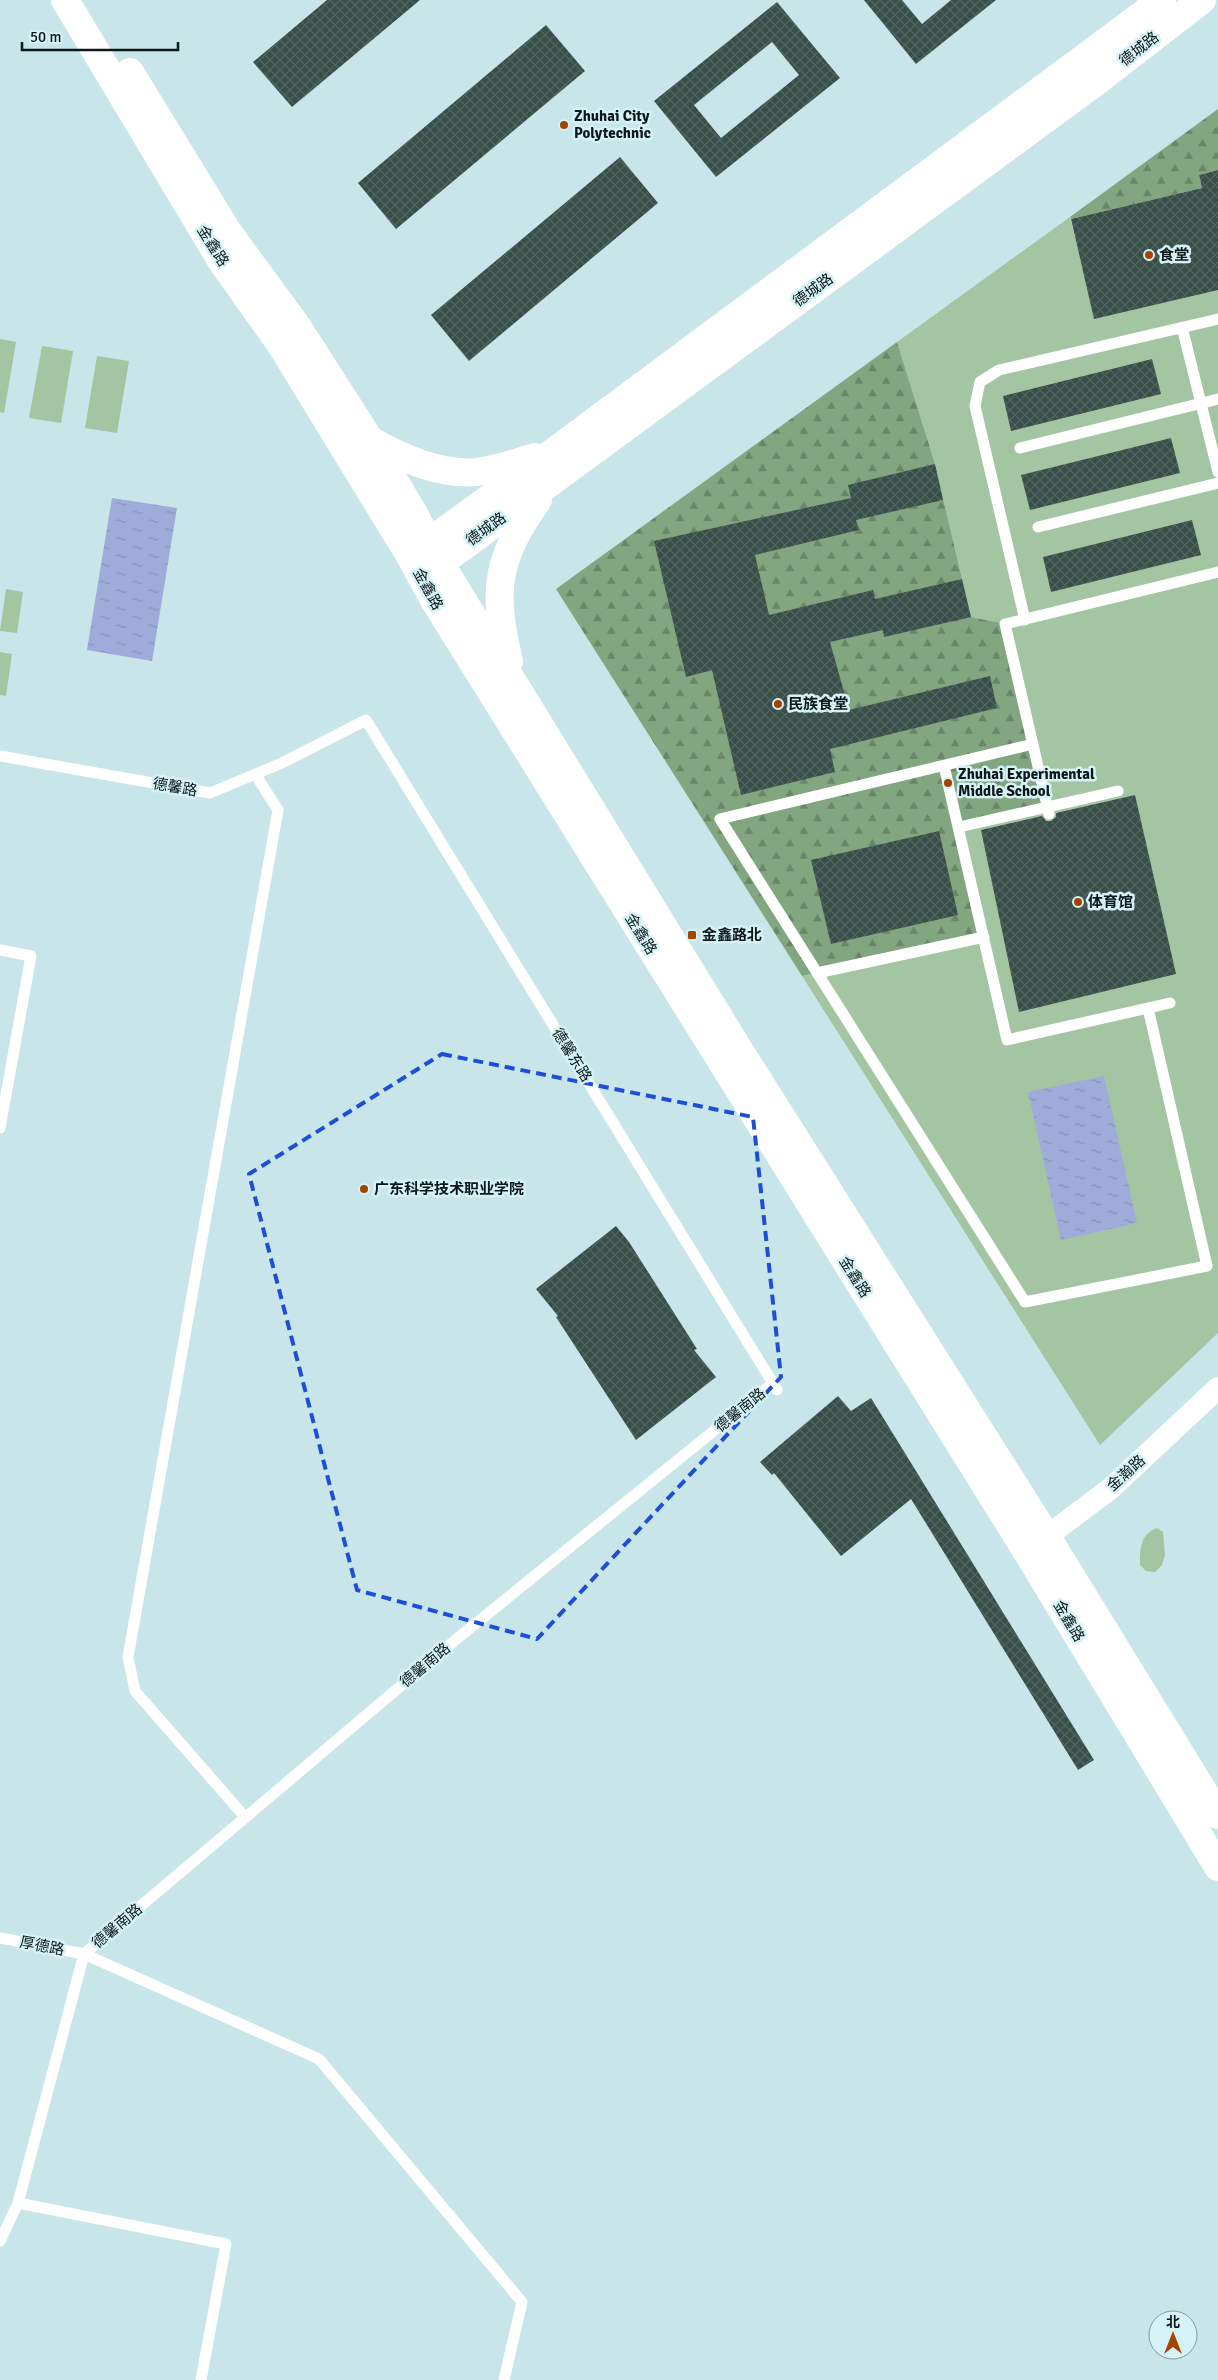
<svg xmlns="http://www.w3.org/2000/svg" width="1218" height="2380" viewBox="0 0 1218 2380" font-family="Signika,'Noto Sans SC',sans-serif">
  <defs>
    <pattern id="forest-firs" width="22" height="20" patternUnits="userSpaceOnUse" patternTransform="scale(1.25)"><rect width="22" height="20" fill="#82a67f"/><path d="M5 1l3.5 6h-7zM16 11l3.5 6h-7z" fill="#698667"/></pattern>
    <pattern id="water-ripples" width="26" height="14" patternUnits="userSpaceOnUse" patternTransform="scale(1.25)"><rect width="26" height="14" fill="#9fabd9"/><path d="M2 4q2-2 4 0t4 0M15 11q2-2 4 0t4 0" fill="none" stroke="#8892ba"/></pattern>
    <pattern id="building-cross-hatch" width="8" height="8" patternUnits="userSpaceOnUse" patternTransform="scale(1.25)"><rect width="8" height="8" fill="#384f49"/><path d="M0 0l8 8M0 8l8-8" fill="none" stroke="#516460"/></pattern>
  </defs>
  <rect width="100%" height="100%" fill="#c8e5e9"/>
  <!-- grass -->
  <path fill="#a4c5a2" d="M 1070,217 L 1094,315 L 1218,289 L 1218,1333 L 1100,1445 L 802,976 L 983,937 L 959,827 L 971,617 L 935,464 L 897,342 Z
    M 0,339 L 16,342 L 4,413 L 0,412 Z
    M 42,346 L 73,351 L 61,423 L 29,418 Z
    M 97,356 L 129,361 L 117,433 L 85,428 Z
    M 6,589 L 23,592 L 17,633 L 0,631 Z
    M 0,652 L 12,654 L 6,696 L 0,695 Z
    M 1157,1528 L 1163,1532 L 1165,1555 L 1162,1565 L 1155,1572 L 1146,1571 L 1140,1565 C 1140,1549 1140,1534 1157,1528 Z"/>
  <!-- forest -->
  <path fill="url(#forest-firs)" d="M 1218,109 L 1218,170 L 1199,175 L 1202,188 L 1071,219 L 1070,217 Z
    M 897,342 L 935,464 L 971,617 L 1005,624 L 1047,807 L 959,827 L 984,937 L 802,976 L 556,589 Z"/>
  <!-- water -->
  <path fill="url(#water-ripples)" d="M 112,498 L 177,508 L 152,661 L 87,650 Z
    M 1104,1076 L 1137,1223 L 1061,1240 L 1028,1092 Z"/>
  <!-- building -->
  <path fill="url(#building-cross-hatch)" fill-rule="evenodd" d="M 327,0 L 420,0 L 292,107 L 253,62 Z
    M 864,0 L 902,0 L 922,24 L 951,0 L 996,0 L 916,64 Z
    M 777,2 L 840,78 L 716,177 L 654,101 ZM 772,42 L 799,75 L 721,138 L 694,105 Z
    M 546,25 L 585,71 L 396,229 L 358,183 Z
    M 620,157 L 658,203 L 469,361 L 431,315 Z
    M 1218,170 L 1218,290 L 1094,319 L 1071,219 L 1202,188 L 1199,175 Z
    M 1152,359 L 1161,394 L 1011,431 L 1003,396 Z
    M 1171,438 L 1180,473 L 1030,510 L 1021,475 Z
    M 935,464 L 943,500 L 856,520 L 859,530 L 755,555 L 769,615 L 873,590 L 875,599 L 962,579 L 971,617 L 884,637 L 883,630 L 830,642 L 849,710 L 990,676 L 997,708 L 830,749 L 835,772 L 741,795 L 712,670 L 686,677 L 654,541 L 851,498 L 848,485 Z
    M 1192,520 L 1201,555 L 1051,592 L 1043,557 Z
    M 1135,795 L 1176,974 L 1019,1012 L 981,830 L 1042,816 L 1046,821 L 1051,821 L 1056,817 L 1056,813 Z
    M 939,831 L 958,915 L 831,944 L 811,860 Z
    M 616,1226 L 629,1242 L 697,1349 L 694,1350 L 716,1377 L 636,1440 L 556,1317 L 558,1316 L 536,1289 Z
    M 838,1396 L 851,1411 L 871,1398 L 1094,1760 L 1078,1770 L 911,1499 L 841,1556 L 774,1473 L 772,1475 L 760,1462 Z"/>
  <g fill="none" stroke-linecap="round" stroke-linejoin="round">
    <!-- service -->
    <path stroke="#fff" stroke-width="11" d="M 1182,327 L 1218,472
      M 1020,448 L 1218,399
      M 1038,527 L 1218,483
      M 1025,620 L 975,406 L 980,382 L 999,370 L 1218,319
      M 1033,744 L 720,819 L 1025,1302 L 1207,1266 L 1148,1008
      M 0,756 L 210,793 L 282,763 L 366,720 L 777,1390
      M 944,766 L 1007,1040 L 1170,1003
      M 1049,814 L 1005,624 L 1218,572
      M 959,827 L 1118,791
      M 0,950 L 31,956 L 0,1128
      M 817,973 L 984,937
      M 245,1817 L 135,1691 L 128,1657 L 278,810 L 255,774
      M 0,1938 L 84,1954 L 319,2059 L 522,2302 L 504,2380
      M 84,1954 L 448,1646 L 773,1383
      M 18,2203 L 226,2244 L 201,2380
      M 0,2241 L 18,2203 L 84,1954"/>
    <!-- minor -->
    <path stroke="#fff" stroke-width="22" d="M 1034,1546 L 1110,1489 L 1218,1388"/>
    <!-- tertiary -->
    <path stroke="#fff" stroke-width="28" d="M 65,0 L 222,262 L 281,345 L 410,556 L 434,600 L 1027,1552 L 1218,1867
      M 130,72 L 228,232 L 297,326 L 370,440 L 414,514 L 440,563 L 738,1048 L 1047,1537 L 1218,1815
      M 370,440 C 403,459 445,478 483,471 C 501,468 518,462 535,457
      M 415,552 L 556,450 L 1162,0
      M 427,573 L 1096,82 L 1202,0
      M 509,661 C 492,590 496,559 538,500"/>
  </g>
  <!-- marked area -->
  <path fill="none" stroke="#1d4ed8" stroke-width="4" stroke-dasharray="10 6" stroke-linejoin="round" d="M 442,1054 L 753,1117 L 781,1377 L 537,1639 L 357,1590 L 249,1174 Z"/>
  <!-- markers -->
  <g fill="#a54300" stroke="#d5f2f7" stroke-width="2">
    <circle cx="564" cy="125" r="5"/>
    <circle cx="1149" cy="255" r="5"/>
    <circle cx="778" cy="704" r="5"/>
    <circle cx="948" cy="783" r="5"/>
    <circle cx="1078" cy="902" r="5"/>
    <rect x="687" y="930" width="10" height="10" rx="2.5"/>
    <circle cx="364" cy="1189" r="5"/>
  </g>
  <g text-anchor="middle" dominant-baseline="central" stroke-width="5" stroke-linejoin="round" paint-order="stroke">
    <!-- street labels -->
    <g font-size="15" fill="#0c1718" stroke="#d5f2f7">
      <text transform="translate(1139 49) rotate(-38)">德城路</text>
      <text transform="translate(213 246) rotate(58)">金鑫路</text>
      <text transform="translate(813 290) rotate(-36)">德城路</text>
      <text transform="translate(486 529) rotate(-36)">德城路</text>
      <text transform="translate(428 589) rotate(61)">金鑫路</text>
      <text transform="translate(175 787) rotate(10)">德馨路</text>
      <text transform="translate(641 934) rotate(58)">金鑫路</text>
      <text transform="translate(572 1055) rotate(58)">德馨东路</text>
      <text transform="translate(855 1277) rotate(58)">金鑫路</text>
      <text transform="translate(740 1410) rotate(-39)">德馨南路</text>
      <text transform="translate(1126 1473) rotate(-42)">金瀚路</text>
      <text transform="translate(1069 1621) rotate(59)">金鑫路</text>
      <text transform="translate(425 1665) rotate(-40)">德馨南路</text>
      <text transform="translate(117 1926) rotate(-40)">德馨南路</text>
      <text transform="translate(42 1946) rotate(11)">厚德路</text>
    </g>
    <!-- poi labels -->
    <g font-size="15" font-weight="bold" fill="#0c1718" stroke="#d5f2f7" text-anchor="start">
      <text x="574" y="116">Zhuhai City<tspan x="574" dy="17">Polytechnic</tspan></text>
      <text x="1159" y="255">食堂</text>
      <text x="788" y="704">民族食堂</text>
      <text x="958" y="774">Zhuhai Experimental<tspan x="958" dy="17">Middle School</tspan></text>
      <text x="1088" y="902">体育馆</text>
      <text x="702" y="935">金鑫路北</text>
      <text x="374" y="1189">广东科学技术职业学院</text>
    </g>
  </g>
  <!-- north arrow -->
  <g transform="translate(1173 2335)"><circle r="24" fill="#d5f2f7" stroke="#859a9e"/>
  <path d="M0-4L9 19L0 12L-9 19Z" fill="#a54300"/>
  <text y="-8" font-size="14" font-weight="bold" text-anchor="middle" fill="#0c1718">北</text>
  </g>
  <!-- scale -->
  <path d="M22 42v8h156v-8" fill="none" stroke="#0c1718" stroke-width="2.5"/>
  <text x="30" y="42" font-size="15" fill="#0c1718" stroke="#d5f2f7" stroke-width="4" paint-order="stroke">50 m</text>
</svg>
